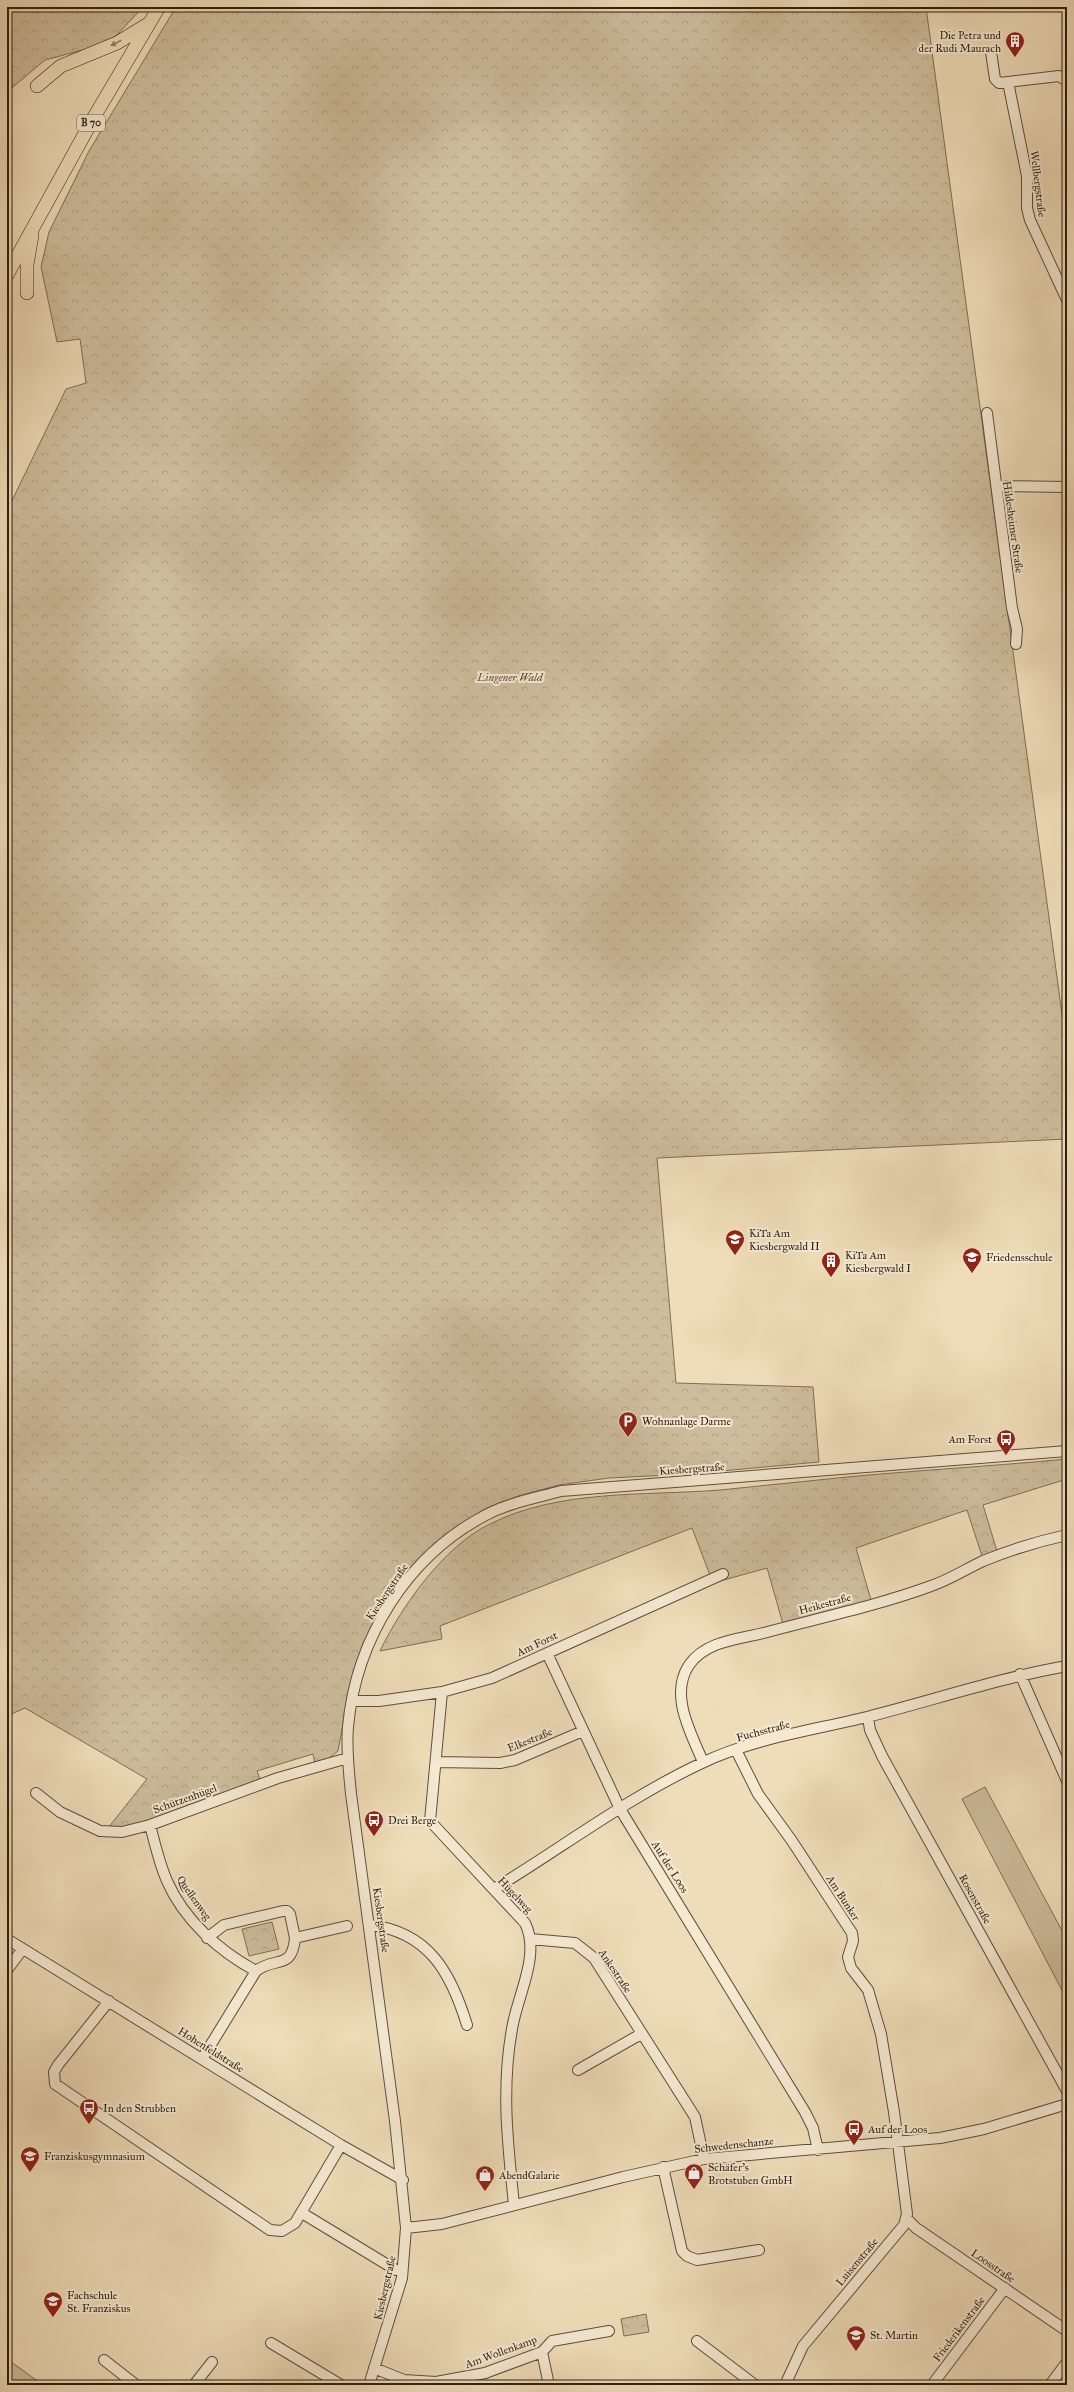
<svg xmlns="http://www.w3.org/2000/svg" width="1074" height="2392" viewBox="0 0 1074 2392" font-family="'IM FELL Great Primer',serif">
  <defs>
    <pattern id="forest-crowns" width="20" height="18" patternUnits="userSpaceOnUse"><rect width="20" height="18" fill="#cebd9d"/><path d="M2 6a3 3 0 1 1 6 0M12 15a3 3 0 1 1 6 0" fill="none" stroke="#b1a286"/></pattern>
  </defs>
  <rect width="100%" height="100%" fill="#efddb9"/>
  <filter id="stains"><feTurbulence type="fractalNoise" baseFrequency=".005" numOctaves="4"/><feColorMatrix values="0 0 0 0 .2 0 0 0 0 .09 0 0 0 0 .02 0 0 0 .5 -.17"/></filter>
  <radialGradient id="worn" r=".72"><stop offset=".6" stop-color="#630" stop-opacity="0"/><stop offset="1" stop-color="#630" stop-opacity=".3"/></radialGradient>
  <!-- grass -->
  <path fill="#cebd9d" stroke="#7e6e58" d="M 985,1787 L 1067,1940 L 1067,2000 L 962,1799 Z
    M 7,2359 L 43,2385 L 7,2385 Z"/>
  <!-- forest -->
  <path fill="url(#forest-crowns)" stroke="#7e6e58" d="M 7,7 L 143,7 L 116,36 L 94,47 L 45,60 L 7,92 Z
    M 176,7 L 926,7 L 1067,1051 L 1067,1139 L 657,1158 L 676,1383 L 813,1387 L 819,1462 L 689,1474 L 609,1478 L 559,1485 L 518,1496 L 483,1510 L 450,1533 L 425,1559 L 360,1655 L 352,1677 L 338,1751 L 326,1761 L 315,1764 L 313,1754 L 257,1771 L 260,1779 L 123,1830 L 108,1828 L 147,1779 L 25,1708 L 7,1716 L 7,511 L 66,389 L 86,383 L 80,339 L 57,342 L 41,267 L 49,232 L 89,151 Z
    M 1067,1459 L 1067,1479 L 983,1505 L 997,1551 L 982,1556 L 967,1510 L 856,1548 L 871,1600 L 783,1624 L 767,1568 L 713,1583 L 692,1528 L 440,1626 L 442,1639 L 380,1651 C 401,1607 444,1546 490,1524 C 559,1489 645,1496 720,1490 C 753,1487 785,1483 818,1480 C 901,1471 984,1467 1067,1459 Z
    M 272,1922 L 279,1949 L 249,1956 L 242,1929 Z
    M 646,2314 L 649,2332 L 624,2336 L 621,2319 Z"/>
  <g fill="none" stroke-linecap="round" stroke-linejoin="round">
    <!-- minor casing -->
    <g stroke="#5e4e3c" stroke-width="12">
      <path id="minor" d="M 991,52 L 995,79 L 999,83 L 1008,82 L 1027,176 L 1027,208 L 1030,220 L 1067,300
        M 1008,82 L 1059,76 L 1067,81
        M 987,413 L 1012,608 L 1017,629 L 1016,644
        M 997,486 L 1067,487
        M 547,1653 L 620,1809 L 805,2112 L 813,2128 L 818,2150
        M 1020,1674 L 1067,1781
        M 442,1692 L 430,1821 L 525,1923 C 541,1955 517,1996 512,2029 C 501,2090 508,2145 514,2205
        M 352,1701 L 379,1701 L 442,1692 L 492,1678 L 723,1574
        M 868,1717 L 870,1730 L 882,1756 L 1067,2091
        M 736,1750 L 758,1794 L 792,1841 L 852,1933 L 853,1941 L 848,1957 L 851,1968 L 868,1990 L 881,2034 L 894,2112 L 907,2214 L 904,2225 L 803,2346 L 785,2385
        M 436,1762 L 500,1763 L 515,1760 L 583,1731
        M 703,1762 C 691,1733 669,1695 689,1665 C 707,1639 744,1639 771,1631 C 824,1617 879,1605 931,1586 C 949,1580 966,1569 983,1561 C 1010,1550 1039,1541 1067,1535
        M 36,1793 L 60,1812 L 100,1831 L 122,1832 L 150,1825 L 278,1778 L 348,1758
        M 150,1825 C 155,1844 159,1863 167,1881 C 184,1920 219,1951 256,1971
        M 494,1889 C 563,1847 629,1797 702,1763 C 751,1739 814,1730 867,1717 C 934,1700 999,1678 1067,1666
        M 370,1925 C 429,1932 451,1973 467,2025
        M 207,1938 L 224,1925 L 283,1911 L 287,1911 L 290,1914 L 295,1938
        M 7,1939 L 341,2145 L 403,2180
        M 530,1939 L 575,1943 L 594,1958 L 695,2117 L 704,2159
        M 7,1970 L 22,1950
        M 109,2001 L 58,2065 L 54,2072 L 55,2084 L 270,2230 L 282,2231 L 295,2223 L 341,2145
        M 202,2059 L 256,1971 C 275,1956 292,1971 295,1938 L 347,1926
        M 578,2070 L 641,2034
        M 663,2167 L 682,2251 L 687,2256 L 697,2260 L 759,2250
        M 302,2213 L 396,2270
        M 907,2219 L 916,2228 L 1067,2331
        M 406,2228 L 442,2224 L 623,2177 L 704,2159 L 940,2138 L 984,2129 L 1067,2104
        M 697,2341 L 755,2385
        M 271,2343 L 341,2385
        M 542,2352 L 549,2385
        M 104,2360 L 136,2385
        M 374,2368 L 404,2380 L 436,2382 L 485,2373 L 542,2352 L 552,2341 L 609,2331
        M 194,2385 L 212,2362
        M 369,2385 L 402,2278 L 406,2228 L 395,2121 L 351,1794 C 349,1772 346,1749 348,1727 C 356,1639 407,1556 486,1515 C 508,1503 536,1498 561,1491 L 1067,1451
        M 932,2385 L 1005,2288
        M 1050,2385 L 1067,2362"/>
    </g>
    <!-- major casing -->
    <g stroke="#2d1f13" stroke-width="14">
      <path id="major" d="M 37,86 L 61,66 L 117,43 L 148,24
        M 7,275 L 94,117 L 159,7
        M 27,293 L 27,265 L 32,235"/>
    </g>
    <!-- minor -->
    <use href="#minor" stroke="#f5e9d2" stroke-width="10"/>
    <!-- major -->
    <use href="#major" stroke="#efddb9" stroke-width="13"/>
  </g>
  <!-- one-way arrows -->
  <defs><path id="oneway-solid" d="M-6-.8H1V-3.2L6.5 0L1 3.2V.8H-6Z"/></defs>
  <use fill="#8e7e66" href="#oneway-solid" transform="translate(116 43) rotate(153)"/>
  <!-- icons -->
  <defs>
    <g id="building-pin" transform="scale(1)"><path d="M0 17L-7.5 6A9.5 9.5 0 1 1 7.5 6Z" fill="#8f2418" stroke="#f5e9d2"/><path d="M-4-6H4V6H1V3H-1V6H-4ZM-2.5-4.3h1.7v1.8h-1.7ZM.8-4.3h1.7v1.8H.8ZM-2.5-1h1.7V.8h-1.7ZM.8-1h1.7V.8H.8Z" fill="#fff"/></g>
    <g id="school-pin" transform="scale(1)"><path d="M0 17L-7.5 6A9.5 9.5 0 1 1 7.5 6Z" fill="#8f2418" stroke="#f5e9d2"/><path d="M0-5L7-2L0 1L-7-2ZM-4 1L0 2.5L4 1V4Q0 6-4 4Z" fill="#fff"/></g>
    <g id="parking-pin" transform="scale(1)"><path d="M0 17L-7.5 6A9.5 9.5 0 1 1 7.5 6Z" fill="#8f2418" stroke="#f5e9d2"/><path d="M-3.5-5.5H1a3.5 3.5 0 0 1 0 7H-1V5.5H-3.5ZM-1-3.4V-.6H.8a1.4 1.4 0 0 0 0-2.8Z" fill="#fff"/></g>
    <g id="bus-pin" transform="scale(1)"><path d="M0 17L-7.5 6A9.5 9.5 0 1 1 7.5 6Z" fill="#8f2418" stroke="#f5e9d2"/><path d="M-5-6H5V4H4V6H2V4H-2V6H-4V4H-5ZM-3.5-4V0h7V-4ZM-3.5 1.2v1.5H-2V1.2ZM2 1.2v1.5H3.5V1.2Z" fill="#fff"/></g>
    <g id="shop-pin" transform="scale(1)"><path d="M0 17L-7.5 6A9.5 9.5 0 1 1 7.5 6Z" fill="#8f2418" stroke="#f5e9d2"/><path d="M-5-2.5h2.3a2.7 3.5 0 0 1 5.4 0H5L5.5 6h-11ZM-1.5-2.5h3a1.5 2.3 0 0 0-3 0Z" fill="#fff"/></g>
  </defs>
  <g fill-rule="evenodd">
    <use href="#building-pin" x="1015" y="41"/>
    <use href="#school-pin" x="735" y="1239"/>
    <use href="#school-pin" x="972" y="1257"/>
    <use href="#building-pin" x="831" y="1261"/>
    <use href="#parking-pin" x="628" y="1421"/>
    <use href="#bus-pin" x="1006" y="1439"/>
    <use href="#bus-pin" x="374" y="1820"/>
    <use href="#bus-pin" x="89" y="2108"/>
    <use href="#bus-pin" x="854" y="2129"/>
    <use href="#school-pin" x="30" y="2156"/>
    <use href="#shop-pin" x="694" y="2173"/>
    <use href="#shop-pin" x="485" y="2175"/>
    <use href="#school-pin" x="53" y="2301"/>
    <use href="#school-pin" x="856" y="2335"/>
  </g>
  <g text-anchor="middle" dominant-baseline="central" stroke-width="4" stroke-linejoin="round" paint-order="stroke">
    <!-- shield labels -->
    <rect fill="#f5e9d2" stroke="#695c4c" stroke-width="1" x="77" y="115" width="28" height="16" rx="3"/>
    <g font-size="10" font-weight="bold" fill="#2d1f13">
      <text x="91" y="123">B 70</text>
    </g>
    <!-- poi labels -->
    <g font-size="11" fill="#2d1f13" stroke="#f5e9d2" text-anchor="start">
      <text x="1001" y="35" text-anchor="end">Die Petra und<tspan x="1001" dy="13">der Rudi Maurach</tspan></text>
      <text x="749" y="1233">KiTa Am<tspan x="749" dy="13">Kiesbergwald II</tspan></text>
      <text x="845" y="1255">KiTa Am<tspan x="845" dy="13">Kiesbergwald I</tspan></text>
      <text x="986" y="1257">Friedensschule</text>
      <text x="642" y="1421">Wohnanlage Darme</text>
      <text x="992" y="1439" text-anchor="end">Am Forst</text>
      <text x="388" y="1820">Drei Berge</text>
      <text x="103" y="2108">In den Strubben</text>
      <text x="868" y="2129">Auf der Loos</text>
      <text x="44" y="2156">Franziskusgymnasium</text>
      <text x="708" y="2167">Schäfer's<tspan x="708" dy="13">Brotstuben GmbH</tspan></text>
      <text x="499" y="2175">AbendGalarie</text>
      <text x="67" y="2295">Fachschule<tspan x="67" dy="13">St. Franziskus</tspan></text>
      <text x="870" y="2335">St. Martin</text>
    </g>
    <!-- street labels -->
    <g font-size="11" fill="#2d1f13" stroke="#f5e9d2">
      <text transform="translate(1038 184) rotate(83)">Wellbergstraße</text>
      <text transform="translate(1013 527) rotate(82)">Hildesheimer Straße</text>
      <text transform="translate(692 1469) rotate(-4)">Kiesbergstraße</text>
      <text transform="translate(387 1592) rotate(-56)">Kiesbergstraße</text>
      <text transform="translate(825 1604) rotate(-15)">Heikestraße</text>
      <text transform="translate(537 1644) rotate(-25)">Am Forst</text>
      <text transform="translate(763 1731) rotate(-15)">Fuchsstraße</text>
      <text transform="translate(530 1740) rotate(-22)">Elkestraße</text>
      <text transform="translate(185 1799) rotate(-20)">Schützenhügel</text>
      <text transform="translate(670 1867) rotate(58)">Auf der Loos</text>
      <text transform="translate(515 1895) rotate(47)">Hügelweg</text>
      <text transform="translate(194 1898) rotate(55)">Quellenweg</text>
      <text transform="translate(843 1898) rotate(57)">Am Bunker</text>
      <text transform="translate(975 1899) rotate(61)">Rosenstraße</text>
      <text transform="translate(381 1920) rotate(82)">Kiesbergstraße</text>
      <text transform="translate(615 1971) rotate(56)">Ankestraße</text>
      <text transform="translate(211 2050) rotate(32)">Hohenfeldstraße</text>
      <text transform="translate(734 2145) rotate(-6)">Schwedenschanze</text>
      <text transform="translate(857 2262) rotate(-50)">Luisenstraße</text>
      <text transform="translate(993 2266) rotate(34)">Loosstraße</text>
      <text transform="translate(385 2288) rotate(-77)">Kiesbergstraße</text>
      <text transform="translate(959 2329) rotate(-53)">Friederikenstraße</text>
      <text transform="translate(501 2352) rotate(-20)">Am Wollenkamp</text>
    </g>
    <!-- park labels -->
    <g font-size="11" font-style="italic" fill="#5d4e3c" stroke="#f5e9d2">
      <text x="510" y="677">Lingener Wald</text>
    </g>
  </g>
  <!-- margin -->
  <rect width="1074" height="2392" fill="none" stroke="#efddb9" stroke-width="24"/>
  <rect x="8" y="8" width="1058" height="2376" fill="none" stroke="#2d1f13" stroke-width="2"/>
  <rect x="12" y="12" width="1050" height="2368" fill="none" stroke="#2d1f13"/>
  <rect width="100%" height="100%" filter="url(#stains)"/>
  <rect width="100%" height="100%" fill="url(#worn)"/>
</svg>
